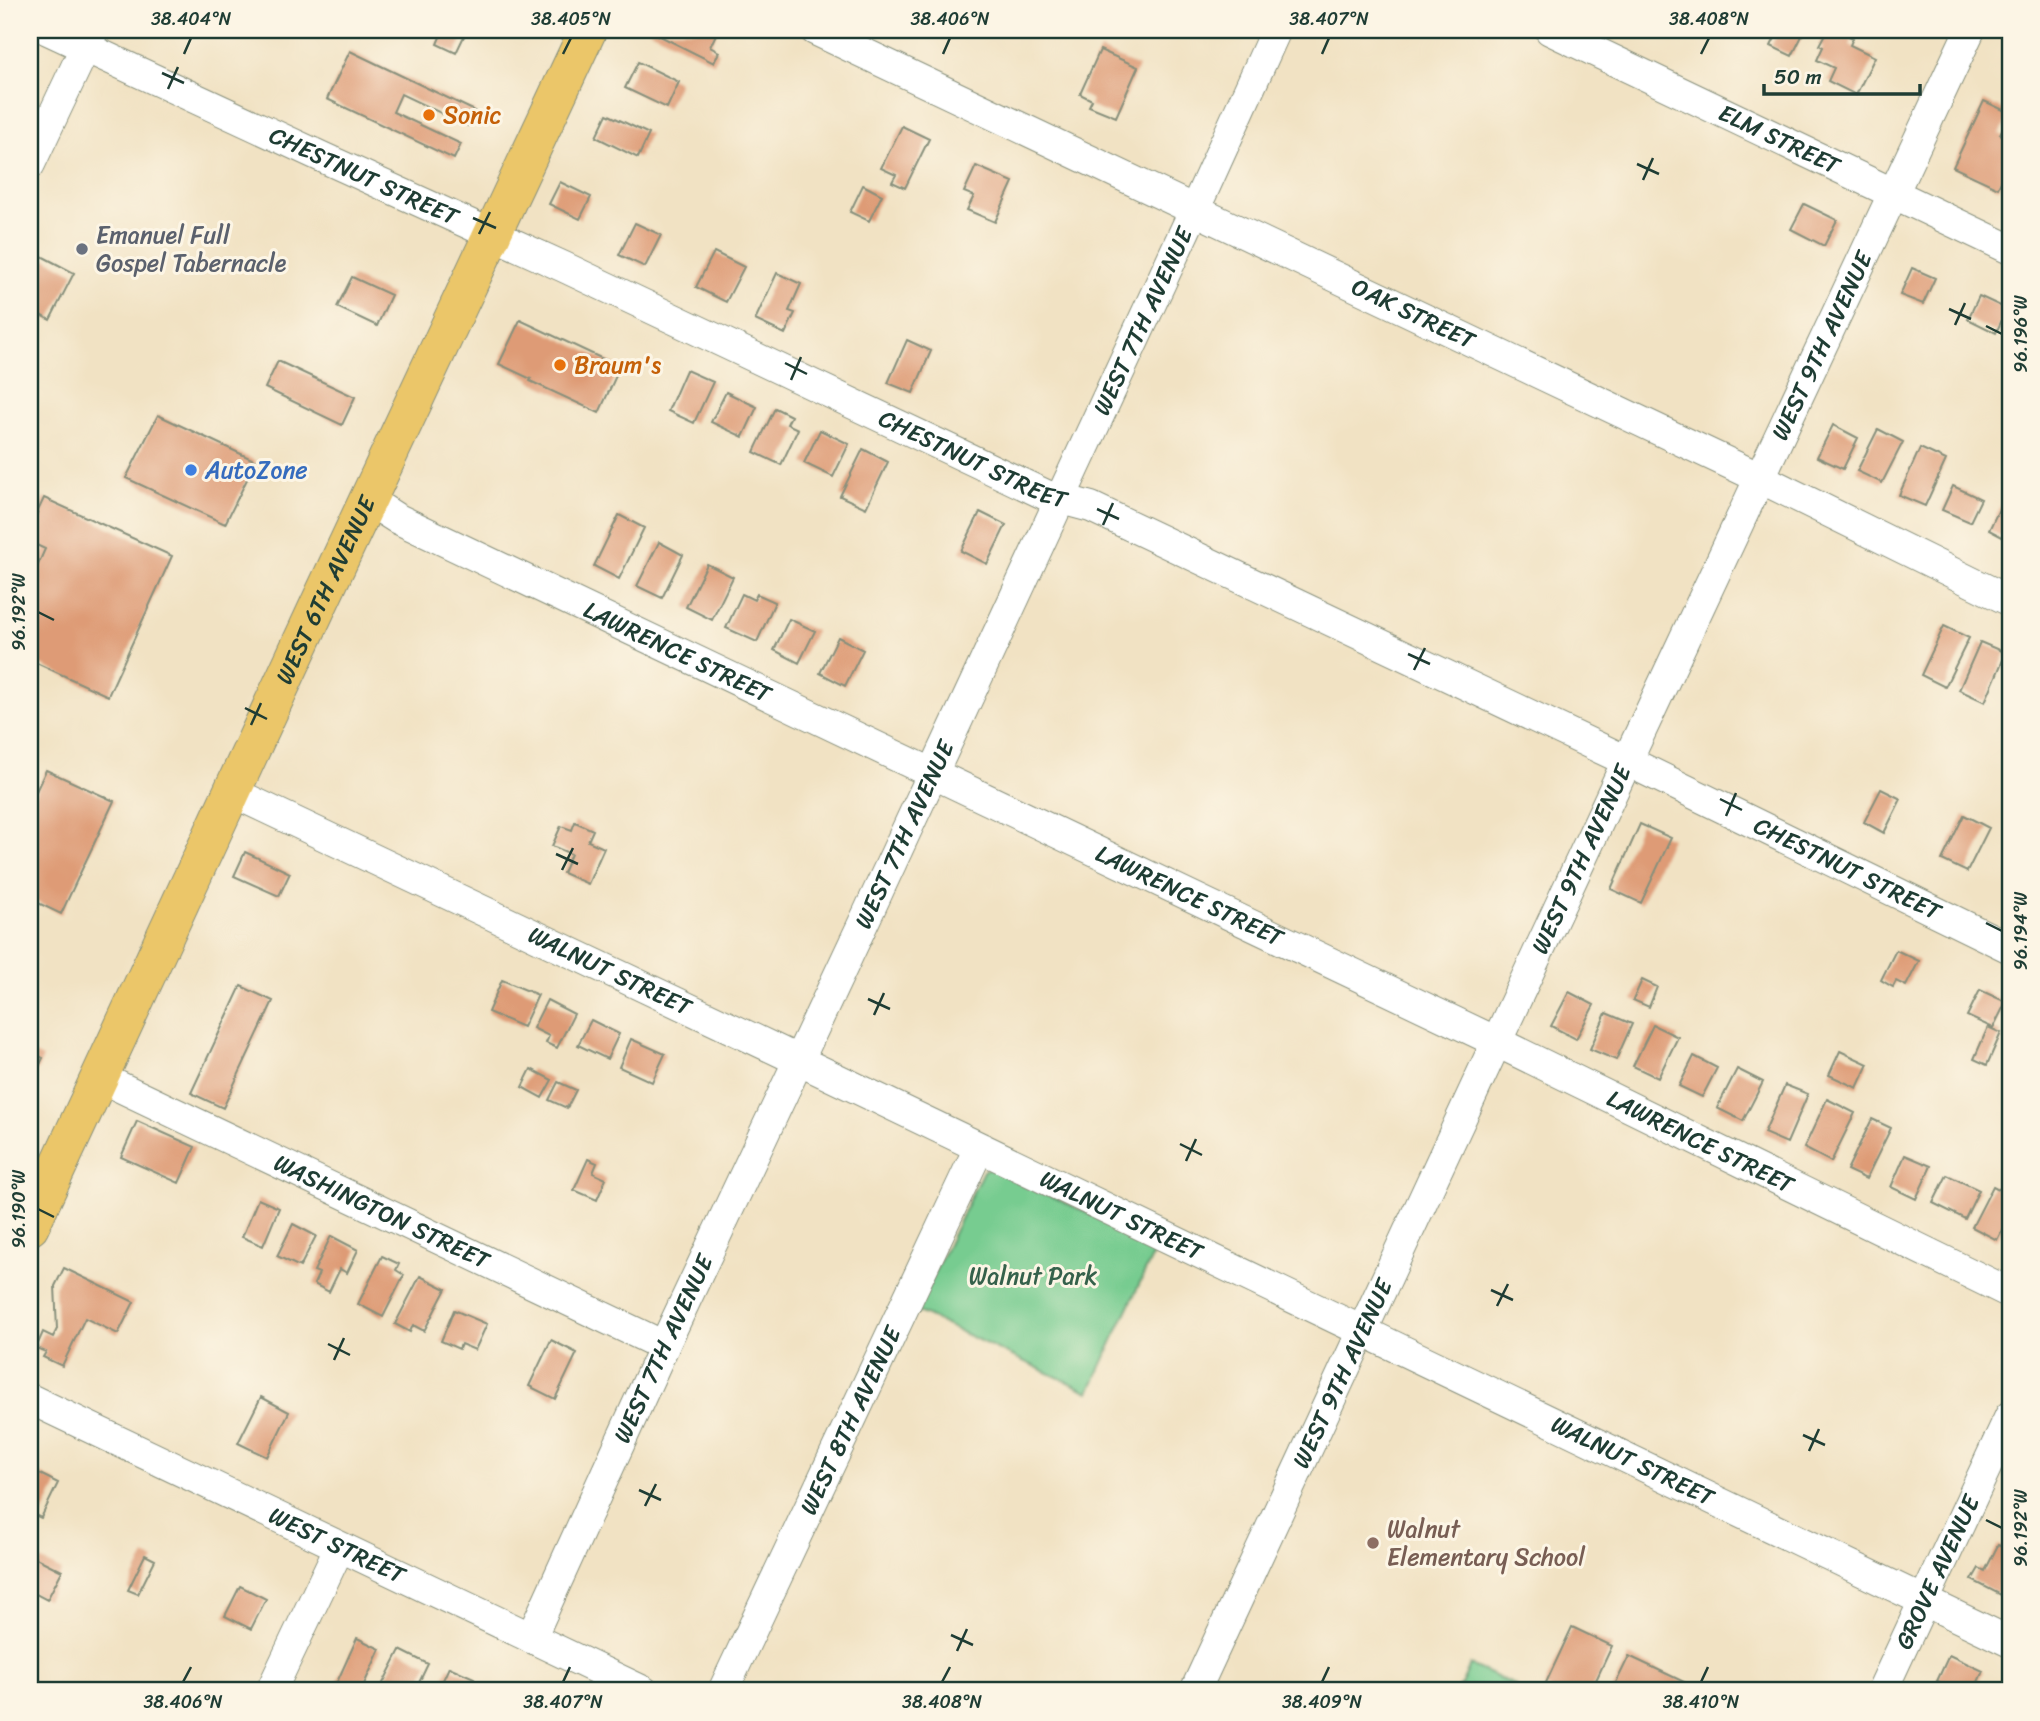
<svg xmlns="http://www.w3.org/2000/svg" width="2040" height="1721" viewBox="0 0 2040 1721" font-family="Sriracha,sans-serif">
  <rect width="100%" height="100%" fill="#fcf5e5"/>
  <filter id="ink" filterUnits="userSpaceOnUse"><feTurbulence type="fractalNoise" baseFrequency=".0143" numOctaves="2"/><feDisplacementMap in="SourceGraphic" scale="14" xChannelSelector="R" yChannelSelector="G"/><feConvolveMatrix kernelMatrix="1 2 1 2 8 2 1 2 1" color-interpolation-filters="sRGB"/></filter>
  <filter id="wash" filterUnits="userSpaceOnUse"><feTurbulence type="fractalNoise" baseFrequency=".00686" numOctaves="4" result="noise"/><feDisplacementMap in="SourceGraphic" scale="28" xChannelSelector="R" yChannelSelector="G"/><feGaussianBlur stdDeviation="1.57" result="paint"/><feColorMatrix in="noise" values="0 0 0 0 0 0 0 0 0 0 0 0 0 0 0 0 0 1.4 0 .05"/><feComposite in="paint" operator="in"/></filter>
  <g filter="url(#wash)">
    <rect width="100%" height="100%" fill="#f1e2c3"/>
    <!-- green -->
    <path fill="#77cc90" stroke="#4b8462" stroke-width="2" d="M 986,1169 L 994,1169 L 1157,1246 L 1089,1392 L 916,1311 L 983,1171 Z
      M 1470,1665 L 1515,1685 L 1513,1691 L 1458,1691 Z"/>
    <g id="blocks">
      <!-- building -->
      <path fill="#de9b76" d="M 443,30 L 467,30 L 456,53 L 437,44 Z
        M 648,30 L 718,30 L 710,47 L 719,52 L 714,63 Z
        M 1779,30 L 1805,30 L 1792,56 L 1771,46 Z
        M 1827,30 L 1836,30 L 1853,38 L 1850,45 L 1875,57 L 1856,95 L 1828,81 L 1834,68 L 1817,60 L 1823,47 L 1819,45 Z
        M 1100,50 L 1138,67 L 1116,117 L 1089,106 L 1092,100 L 1080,94 Z
        M 350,51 L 475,111 L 468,126 L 401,94 L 393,112 L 461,144 L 454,159 L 327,99 Z
        M 638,62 L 679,82 L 667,108 L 625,88 Z
        M 1984,101 L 2010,113 L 2000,134 L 2010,139 L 2010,163 L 1998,188 L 1953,167 Z
        M 607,114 L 649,134 L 638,158 L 596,137 Z
        M 902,126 L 929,139 L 905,188 L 892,182 L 896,175 L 881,168 Z
        M 976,166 L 1013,182 L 995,222 L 967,210 L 974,196 L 964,192 Z
        M 560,182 L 591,197 L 580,219 L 549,204 Z
        M 863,185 L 882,195 L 869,221 L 850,212 Z
        M 1804,204 L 1837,220 L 1824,246 L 1791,229 Z
        M 635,223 L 661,235 L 645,267 L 619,255 Z
        M 30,250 L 74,273 L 50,320 L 30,310 Z
        M 714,252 L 744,267 L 726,302 L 696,287 Z
        M 1912,268 L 1935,278 L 1923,304 L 1900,295 Z
        M 777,273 L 801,284 L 789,311 L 795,313 L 785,334 L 755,320 Z
        M 352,277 L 391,295 L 377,326 L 337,307 Z
        M 1979,296 L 2007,309 L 1996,333 L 1968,319 Z
        M 520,320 L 620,367 L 599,413 L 530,381 L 531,379 L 499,364 Z
        M 907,340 L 931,351 L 913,393 L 888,383 Z
        M 278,361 L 355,397 L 342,425 L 265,388 Z
        M 686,370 L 713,382 L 694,423 L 668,411 Z
        M 726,392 L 757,407 L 743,437 L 711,422 Z
        M 775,408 L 791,416 L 787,424 L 798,429 L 781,465 L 754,452 Z
        M 158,415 L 256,461 L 225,524 L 126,478 Z
        M 1833,425 L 1858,438 L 1843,469 L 1817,457 Z
        M 1878,429 L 1903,442 L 1882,483 L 1857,471 Z
        M 820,430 L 849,444 L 833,477 L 804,463 Z
        M 1920,448 L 1946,460 L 1925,506 L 1899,495 Z
        M 863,449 L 888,462 L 866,508 L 840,496 Z
        M 1953,486 L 1981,499 L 1970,522 L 1942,510 Z
        M 44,498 L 172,556 L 108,696 L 30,660 L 30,583 L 45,549 L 30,542 L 30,528 Z
        M 2001,505 L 2010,509 L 2010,541 L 1989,530 Z
        M 980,512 L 1006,525 L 987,564 L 961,551 Z
        M 619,515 L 644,528 L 619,579 L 594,566 Z
        M 659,542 L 683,555 L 662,598 L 637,586 Z
        M 707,564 L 733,577 L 712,620 L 686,607 Z
        M 742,594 L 754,600 L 757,594 L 775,602 L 757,642 L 726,628 Z
        M 789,619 L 815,631 L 799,663 L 774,650 Z
        M 1944,626 L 1969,638 L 1945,687 L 1921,675 Z
        M 838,637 L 863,650 L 845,686 L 820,673 Z
        M 1980,642 L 2006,653 L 1985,702 L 1959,690 Z
        M 46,770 L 114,801 L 61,914 L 30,899 L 30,804 Z
        M 1881,789 L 1901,799 L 1884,833 L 1864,822 Z
        M 1964,815 L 1989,828 L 1967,872 L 1942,860 Z
        M 575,822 L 593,830 L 588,841 L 604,848 L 588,884 L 563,873 L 571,854 L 552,846 L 561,826 L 572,830 Z
        M 1640,824 L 1671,838 L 1641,903 L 1611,889 Z
        M 245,852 L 290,873 L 279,896 L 234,876 Z
        M 1896,950 L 1919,961 L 1906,986 L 1896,981 L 1893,987 L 1881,980 Z
        M 502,980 L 538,995 L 523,1027 L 488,1012 Z
        M 1642,980 L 1657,987 L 1649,1007 L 1633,1000 Z
        M 241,986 L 273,1001 L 223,1108 L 191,1093 Z
        M 1980,990 L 2006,1002 L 1993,1028 L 1967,1016 Z
        M 1569,992 L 1594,1005 L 1576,1039 L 1551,1026 Z
        M 547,1000 L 574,1014 L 557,1048 L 546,1043 L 549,1036 L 533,1028 Z
        M 1606,1013 L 1632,1024 L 1616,1060 L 1590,1049 Z
        M 591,1020 L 619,1034 L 607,1059 L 578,1045 Z
        M 1653,1025 L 1678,1037 L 1658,1078 L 1633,1066 Z
        M 1988,1027 L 2001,1033 L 1987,1065 L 1974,1059 Z
        M 631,1039 L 665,1054 L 652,1082 L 619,1067 Z
        M 1840,1051 L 1868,1064 L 1857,1088 L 1829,1075 Z
        M 30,1052 L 43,1058 L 30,1085 Z
        M 1694,1056 L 1717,1068 L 1702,1097 L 1679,1086 Z
        M 531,1069 L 552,1080 L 542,1098 L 522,1087 Z
        M 1737,1069 L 1763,1082 L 1743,1121 L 1717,1108 Z
        M 558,1082 L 576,1090 L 567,1108 L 549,1100 Z
        M 1785,1085 L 1808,1094 L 1787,1143 L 1764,1133 Z
        M 1827,1099 L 1855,1113 L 1831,1162 L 1804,1148 Z
        M 1872,1119 L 1891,1128 L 1866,1179 L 1847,1170 Z
        M 137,1121 L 195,1147 L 179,1183 L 121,1157 Z
        M 1905,1155 L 1931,1166 L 1916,1199 L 1891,1187 Z
        M 588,1159 L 597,1163 L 593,1173 L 606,1179 L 597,1200 L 574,1190 Z
        M 1947,1175 L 1979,1190 L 1965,1219 L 1933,1203 Z
        M 1993,1186 L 2010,1195 L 2010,1214 L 1997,1240 L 1972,1227 Z
        M 258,1199 L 279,1208 L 263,1246 L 242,1237 Z
        M 293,1224 L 316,1236 L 300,1267 L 277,1256 Z
        M 331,1236 L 358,1250 L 347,1273 L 340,1269 L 329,1292 L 314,1284 L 319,1273 L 314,1271 Z
        M 382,1256 L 399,1264 L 396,1270 L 404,1275 L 383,1317 L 358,1304 Z
        M 64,1268 L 134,1302 L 118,1334 L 85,1318 L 62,1366 L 43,1357 L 46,1352 L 36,1348 L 43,1332 L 53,1337 L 57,1329 L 55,1286 Z
        M 420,1276 L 446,1289 L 424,1331 L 413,1325 L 410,1332 L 395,1324 Z
        M 454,1310 L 487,1324 L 475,1350 L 461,1344 L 459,1349 L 441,1341 Z
        M 551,1340 L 577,1353 L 555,1399 L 529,1386 Z
        M 261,1397 L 289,1412 L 267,1457 L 238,1443 Z
        M 30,1469 L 58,1483 L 41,1518 L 30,1513 Z
        M 1998,1545 L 2010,1551 L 2010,1577 L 2001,1595 L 1972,1580 L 1979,1568 L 1985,1571 Z
        M 30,1555 L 62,1571 L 47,1600 L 30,1591 Z
        M 145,1555 L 155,1560 L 138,1594 L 128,1590 Z
        M 240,1586 L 266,1599 L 251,1629 L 225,1616 Z
        M 1572,1627 L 1612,1646 L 1591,1691 L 1552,1691 L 1544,1687 Z
        M 357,1638 L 380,1649 L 361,1691 L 333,1691 Z
        M 400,1650 L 428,1664 L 415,1691 L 379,1691 Z
        M 1949,1655 L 1983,1671 L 1974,1691 L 1959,1691 L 1937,1681 Z
        M 1629,1656 L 1703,1691 L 1612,1691 Z
        M 449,1667 L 474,1678 L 468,1691 L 438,1691 Z"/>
    </g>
  </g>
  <g filter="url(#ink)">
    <use href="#blocks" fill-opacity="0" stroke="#88907c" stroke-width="2"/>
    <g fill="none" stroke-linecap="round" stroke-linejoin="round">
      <!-- minor casing -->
      <g stroke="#88907c" stroke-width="32">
        <g id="minor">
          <path id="s1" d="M 48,30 L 324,158 L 564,267 L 1046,495 L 1091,507 L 1627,761 L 2010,948"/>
          <path id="s2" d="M 815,30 L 1760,478 L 2010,601"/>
          <path id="s3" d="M 1550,30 L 2010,249"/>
          <path d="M 30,164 L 93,31"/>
          <path id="s4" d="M 368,500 L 396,518 L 1497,1042 L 2010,1293"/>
          <path id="s5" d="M 232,792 L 779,1051 L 2010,1642"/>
          <path id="s6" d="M 99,1077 L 664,1346"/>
          <path id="s7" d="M 30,1399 L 643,1691"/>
          <path id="s8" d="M 531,1638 L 664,1346 L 868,913 L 1194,211 L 1276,30"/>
          <path d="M 271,1691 L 339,1548"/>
          <path id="s9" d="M 723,1691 L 979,1148"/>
          <path id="s10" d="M 1195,1691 L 1627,761 L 1970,30"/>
          <path id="s11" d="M 1882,1691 L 2010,1416"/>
        </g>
      </g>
      <!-- major casing -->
      <g stroke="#88907c" stroke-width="39">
        <g id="major">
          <path id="s12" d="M 30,1227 L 318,606 L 588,30"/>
        </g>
      </g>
      <!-- minor -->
      <use href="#minor" stroke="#fff" stroke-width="30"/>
      <!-- major -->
      <use href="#major" stroke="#ebc669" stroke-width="37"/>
    </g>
  </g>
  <!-- ticks -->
  <path fill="none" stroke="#1f3d34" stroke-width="2.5" d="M 184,54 L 191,38M 563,54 L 571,38M 943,54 L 950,38M 1322,54 L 1329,38M 1701,54 L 1709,38M 162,73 L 184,83M 168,89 L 178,67M 1637,164 L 1659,174M 1643,180 L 1653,158M 473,218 L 496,228M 479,234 L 490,212M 1949,309 L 1971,319M 1955,325 L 1965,303M 1986,326 L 2002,334M 785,363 L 807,374M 791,380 L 801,357M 1097,509 L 1119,519M 1103,525 L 1113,503M 38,612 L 54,620M 1408,654 L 1430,664M 1414,670 L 1425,648M 245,708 L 267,719M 251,725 L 261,703M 1720,799 L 1742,810M 1726,816 L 1736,793M 556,854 L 578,864M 562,870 L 573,848M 1986,923 L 2002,931M 868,999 L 890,1009M 874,1015 L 884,993M 1180,1144 L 1202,1155M 1186,1161 L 1196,1139M 38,1209 L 54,1217M 1491,1290 L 1513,1300M 1497,1306 L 1508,1284M 328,1344 L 350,1355M 334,1360 L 344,1338M 1803,1435 L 1825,1445M 1809,1451 L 1819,1429M 639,1490 L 661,1500M 645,1506 L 656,1484M 1986,1520 L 2002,1528M 951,1635 L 973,1645M 957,1651 L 967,1629M 183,1682 L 191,1667M 563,1682 L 570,1667M 942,1682 L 950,1667M 1322,1682 L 1329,1667M 1701,1682 L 1708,1667"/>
  <!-- markers -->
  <g fill="#e8710a" stroke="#fcf5e5" stroke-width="2.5">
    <circle cx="429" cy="115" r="7"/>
    <circle cx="560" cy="365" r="7"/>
  </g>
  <circle fill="#6b7280" stroke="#fcf5e5" stroke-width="2.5" cx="82" cy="249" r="7"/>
  <circle fill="#3f7fe0" stroke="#fcf5e5" stroke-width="2.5" cx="191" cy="470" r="7"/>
  <circle fill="#8d6e63" stroke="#fcf5e5" stroke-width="2.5" cx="1373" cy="1543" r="7"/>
  <g text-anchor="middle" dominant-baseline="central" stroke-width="6" stroke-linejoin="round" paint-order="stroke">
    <!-- food labels -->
    <g font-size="24" fill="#c56008" stroke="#fcf5e5" text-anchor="start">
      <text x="443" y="115">Sonic</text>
      <text x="574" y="365">Braum's</text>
    </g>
    <!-- street labels -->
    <g font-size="24" fill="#1f3d34" stroke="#fcf5e5">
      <text stroke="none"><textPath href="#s3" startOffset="254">ELM STREET</textPath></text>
      <text stroke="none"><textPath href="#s1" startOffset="348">CHESTNUT STREET</textPath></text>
      <text stroke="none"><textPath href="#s2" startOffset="662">OAK STREET</textPath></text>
      <text stroke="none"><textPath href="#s8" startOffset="1452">WEST 7TH AVENUE</textPath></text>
      <text stroke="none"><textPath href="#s10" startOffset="1484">WEST 9TH AVENUE</textPath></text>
      <text stroke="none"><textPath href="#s1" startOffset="1020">CHESTNUT STREET</textPath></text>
      <text stroke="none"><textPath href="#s12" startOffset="702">WEST 6TH AVENUE</textPath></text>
      <text stroke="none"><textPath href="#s4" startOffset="345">LAWRENCE STREET</textPath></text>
      <text stroke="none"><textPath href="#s8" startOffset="886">WEST 7TH AVENUE</textPath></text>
      <text stroke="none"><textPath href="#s10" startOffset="917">WEST 9TH AVENUE</textPath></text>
      <text stroke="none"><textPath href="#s1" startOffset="1986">CHESTNUT STREET</textPath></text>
      <text stroke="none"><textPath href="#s4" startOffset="912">LAWRENCE STREET</textPath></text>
      <text stroke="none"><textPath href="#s5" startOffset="418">WALNUT STREET</textPath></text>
      <text stroke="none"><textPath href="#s4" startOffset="1479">LAWRENCE STREET</textPath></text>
      <text stroke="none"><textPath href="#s6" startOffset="313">WASHINGTON STREET</textPath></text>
      <text stroke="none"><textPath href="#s5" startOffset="985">WALNUT STREET</textPath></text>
      <text stroke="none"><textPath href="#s8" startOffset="318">WEST 7TH AVENUE</textPath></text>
      <text stroke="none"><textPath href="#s10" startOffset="350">WEST 9TH AVENUE</textPath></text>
      <text stroke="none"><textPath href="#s9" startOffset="299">WEST 8TH AVENUE</textPath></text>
      <text stroke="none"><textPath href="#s5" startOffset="1552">WALNUT STREET</textPath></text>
      <text stroke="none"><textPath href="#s7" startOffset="340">WEST STREET</textPath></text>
      <text stroke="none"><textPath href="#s11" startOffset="131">GROVE AVENUE</textPath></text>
    </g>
    <!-- worship labels -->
    <g font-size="24" fill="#5b616d" stroke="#fcf5e5" text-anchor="start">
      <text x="96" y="235">Emanuel Full<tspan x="96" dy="28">Gospel Tabernacle</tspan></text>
    </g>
    <!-- shop labels -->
    <g font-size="24" fill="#366cbe" stroke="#fcf5e5" text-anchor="start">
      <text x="205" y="470">AutoZone</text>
    </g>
    <!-- park labels -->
    <g font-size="24" fill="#35614b" stroke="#fcf5e5">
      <text x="1033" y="1276">Walnut Park</text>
    </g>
    <!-- education labels -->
    <g font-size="24" fill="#785e54" stroke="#fcf5e5" text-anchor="start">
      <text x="1387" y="1529">Walnut<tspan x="1387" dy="28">Elementary School</tspan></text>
    </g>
  </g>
  <!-- margin -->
  <rect width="2040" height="1721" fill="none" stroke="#fcf5e5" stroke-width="77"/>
  <!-- scale -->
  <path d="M1764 84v10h156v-10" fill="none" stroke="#1f3d34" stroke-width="3.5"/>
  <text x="1774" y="84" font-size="21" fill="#1f3d34" stroke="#fcf5e5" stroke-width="5" paint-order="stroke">50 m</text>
  <rect x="38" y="38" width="1964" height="1644" fill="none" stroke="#1f3d34" stroke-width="2.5"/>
  <g font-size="18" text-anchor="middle" fill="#1f3d34">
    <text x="191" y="25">38.404°N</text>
    <text x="571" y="25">38.405°N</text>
    <text x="950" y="25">38.406°N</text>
    <text x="1329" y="25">38.407°N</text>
    <text x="1709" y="25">38.408°N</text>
    <text transform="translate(2021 334) rotate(-90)" y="6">96.196°W</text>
    <text transform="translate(19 612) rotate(-90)" y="6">96.192°W</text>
    <text transform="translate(2021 931) rotate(-90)" y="6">96.194°W</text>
    <text transform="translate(19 1209) rotate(-90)" y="6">96.190°W</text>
    <text transform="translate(2021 1528) rotate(-90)" y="6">96.192°W</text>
    <text x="183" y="1708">38.406°N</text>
    <text x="563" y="1708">38.407°N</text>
    <text x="942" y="1708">38.408°N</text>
    <text x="1322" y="1708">38.409°N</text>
    <text x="1701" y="1708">38.410°N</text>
  </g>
</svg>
